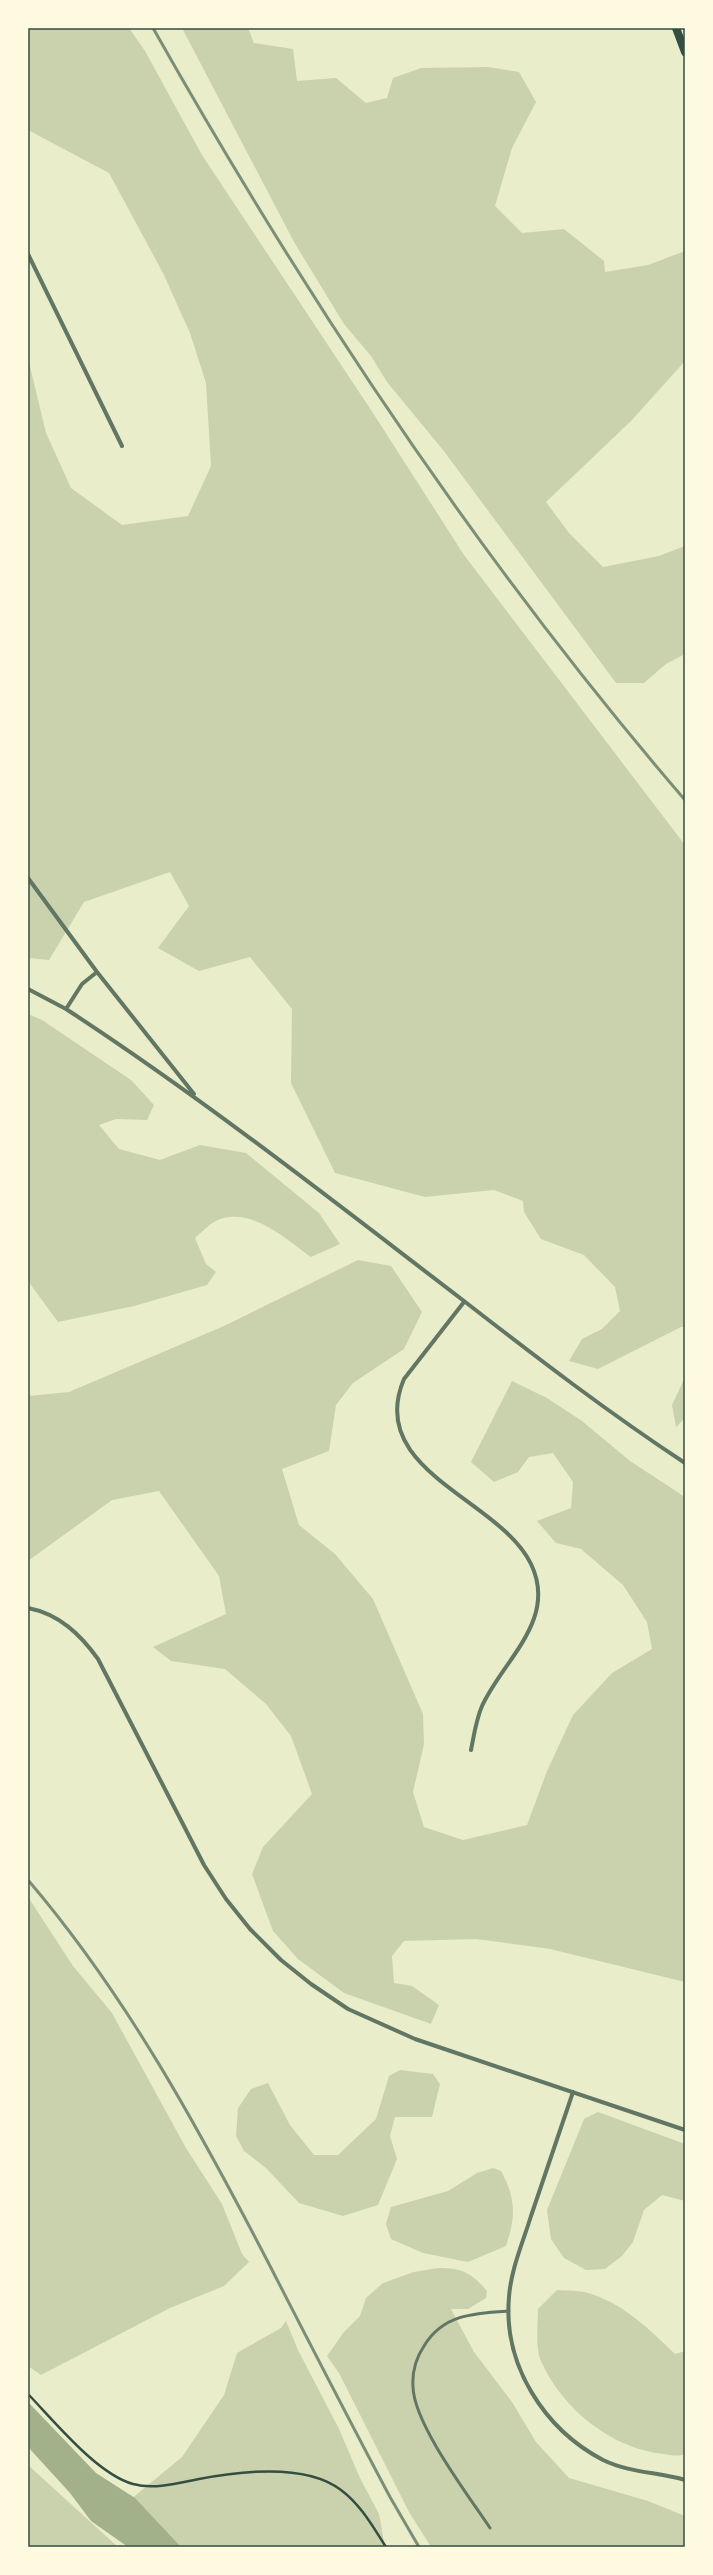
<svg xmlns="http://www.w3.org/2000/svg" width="713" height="2575" viewBox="0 0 713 2575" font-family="'Source Serif 4',serif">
  <rect width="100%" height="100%" fill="#e9edc9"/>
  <!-- green -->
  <path fill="#cad2ad" d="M 35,28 L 129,28 L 145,51 L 202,155 L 373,413 L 464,555 L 685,845 L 685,1327 L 681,1327 L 598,1369 L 569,1361 L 582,1339 L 602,1329 L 620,1311 L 615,1287 L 584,1255 L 541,1239 L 524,1212 L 523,1201 L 494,1190 L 425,1197 L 335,1173 L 291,1083 L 292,1009 L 250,957 L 199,971 L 158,948 L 189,906 L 170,872 L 84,902 L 49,960 L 28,958 L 28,358 L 46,433 L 71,488 L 122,525 L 188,516 L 211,466 L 206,383 L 190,333 L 163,273 L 109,173 L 28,130 L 28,30 Z
    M 182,28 L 248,28 L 254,43 L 293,49 L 297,81 L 336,78 L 366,103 L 387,98 L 393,78 L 421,68 L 488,67 L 519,72 L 536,102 L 512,148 L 495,206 L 522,233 L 564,229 L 604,261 L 605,272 L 648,265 L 685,251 L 685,361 L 631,421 L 546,502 L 569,533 L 603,567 L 659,556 L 685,546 L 685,654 L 666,664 L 644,683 L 616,683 L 443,450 L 387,382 L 371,356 L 344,324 L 294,242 Z
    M 28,1014 L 42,1020 L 131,1080 L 154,1105 L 147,1120 L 116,1119 L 99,1125 L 119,1149 L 160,1160 L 200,1145 L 246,1153 L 319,1213 L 340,1244 L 311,1257 C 286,1239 253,1208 220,1219 C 211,1222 202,1232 195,1238 L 206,1264 L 216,1272 L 207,1285 L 134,1306 L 58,1322 L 28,1281 Z
    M 358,1260 L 391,1266 L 422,1312 L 404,1349 L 353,1383 L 336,1405 L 329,1451 L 282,1469 L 299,1525 L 335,1554 L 373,1599 L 423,1714 L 424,1744 L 413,1792 L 424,1827 L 463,1840 L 527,1825 L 547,1771 L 573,1715 L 612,1673 L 652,1649 L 647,1622 L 623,1585 L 581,1549 L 556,1543 L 537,1521 L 571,1508 L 573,1482 L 553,1453 L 529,1457 L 518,1472 L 494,1482 L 471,1462 L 512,1381 L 547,1398 L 582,1421 L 630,1461 L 685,1497 L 685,1982 L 550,1949 L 476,1939 L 404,1941 L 392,1956 L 394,1983 L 412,1986 L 439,2005 L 431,2024 L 344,1993 L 298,1959 L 273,1931 L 252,1874 L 263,1847 L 312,1794 L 291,1736 L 266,1704 L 225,1669 L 171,1661 L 153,1647 L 226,1614 L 219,1576 L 159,1491 L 112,1500 L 28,1561 L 28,1396 L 69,1392 L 224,1326 Z
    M 685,1377 L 685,1418 L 676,1427 L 672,1405 Z
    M 28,1897 L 73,1966 L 112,2013 L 186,2148 L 222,2204 L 242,2254 L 249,2262 L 224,2286 L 170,2308 L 41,2375 L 28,2366 Z
    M 400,2070 L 433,2074 L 440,2084 L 432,2117 L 395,2117 L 390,2136 L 397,2159 L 378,2205 L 343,2216 L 299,2203 L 266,2168 L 244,2151 L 236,2136 L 238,2108 L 251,2089 L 268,2083 L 290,2125 L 314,2155 L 338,2155 L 376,2119 L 389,2076 Z
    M 598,2112 L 685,2144 L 685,2201 L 662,2195 L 644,2210 L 633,2242 L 622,2256 L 605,2269 L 586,2270 L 564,2258 L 551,2239 L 547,2210 L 584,2119 Z
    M 493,2168 L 501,2171 C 516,2199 516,2216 506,2246 L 468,2262 L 423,2253 L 391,2239 L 386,2224 L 391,2207 L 448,2191 L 477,2173 Z
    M 438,2268 C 461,2268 471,2272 487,2291 L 486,2298 L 468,2309 L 451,2309 L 474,2352 L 512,2402 L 536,2442 L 569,2478 L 648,2501 L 685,2516 L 685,2547 L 431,2547 L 409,2512 L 339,2373 L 327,2356 L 344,2332 L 360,2316 L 366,2298 L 383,2283 L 414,2272 Z
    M 557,2290 C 567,2291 578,2290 588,2293 C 623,2303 649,2329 675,2354 L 685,2351 L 685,2454 C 680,2457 670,2455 664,2454 C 612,2449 562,2409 541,2361 C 535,2347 538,2324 538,2309 Z
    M 286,2321 L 298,2350 L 339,2429 L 360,2478 L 379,2514 L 385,2547 L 136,2547 L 113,2514 L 182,2457 L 224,2395 L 237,2353 L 281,2328 Z
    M 28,2465 L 118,2547 L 28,2547 Z"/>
  <!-- water -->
  <path fill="#a3b18a" d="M 28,2402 L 96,2473 L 135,2498 L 181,2547 L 128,2547 L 91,2521 L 70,2493 L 28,2447 Z"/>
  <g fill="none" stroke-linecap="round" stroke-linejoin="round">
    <!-- path -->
    <path stroke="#344e41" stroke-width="2.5" d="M 28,2394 C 55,2422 97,2474 133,2484 C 154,2490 179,2483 199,2479 C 241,2471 306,2463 341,2490 C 361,2505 373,2527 386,2547"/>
    <!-- service -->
    <path stroke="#617663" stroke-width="3" d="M 490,2528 C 468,2495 414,2424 413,2387 C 412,2372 416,2358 424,2346 C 443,2314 475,2313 509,2311"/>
    <!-- minor -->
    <path stroke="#617663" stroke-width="4" d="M 28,254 L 122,446
      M 28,878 L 97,972 L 82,984 L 66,1009 C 204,1099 333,1201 464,1301 C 536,1357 609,1413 685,1463
      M 97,972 L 194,1094
      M 28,989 L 66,1009
      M 464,1302 L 404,1379 C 365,1471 500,1499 531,1564 C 558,1620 503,1660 482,1706 C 476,1720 474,1735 471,1750
      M 28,1608 C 59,1614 80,1634 98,1659 L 204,1865 L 226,1899 L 250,1929 L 281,1960 L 311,1984 L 348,2009 L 415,2039 L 685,2130
      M 573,2092 C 559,2133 545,2175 531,2216 C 523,2242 511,2269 509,2297 C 503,2365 544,2429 603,2460 C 630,2473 658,2472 685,2480"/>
    <!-- secondary -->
    <path stroke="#344e41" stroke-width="8" d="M 676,28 L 685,52"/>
    <!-- rail -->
    <path stroke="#7c8e77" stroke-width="3" d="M 153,28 C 307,301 480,562 685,800
      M 28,1880 C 127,1996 199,2129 269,2264 C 309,2342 349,2420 390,2497 L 419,2547"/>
  </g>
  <!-- border -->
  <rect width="713" height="2575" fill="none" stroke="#fefae0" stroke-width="58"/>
  <rect x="29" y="29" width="655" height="2517" fill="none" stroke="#344e41" stroke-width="1.5"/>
</svg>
